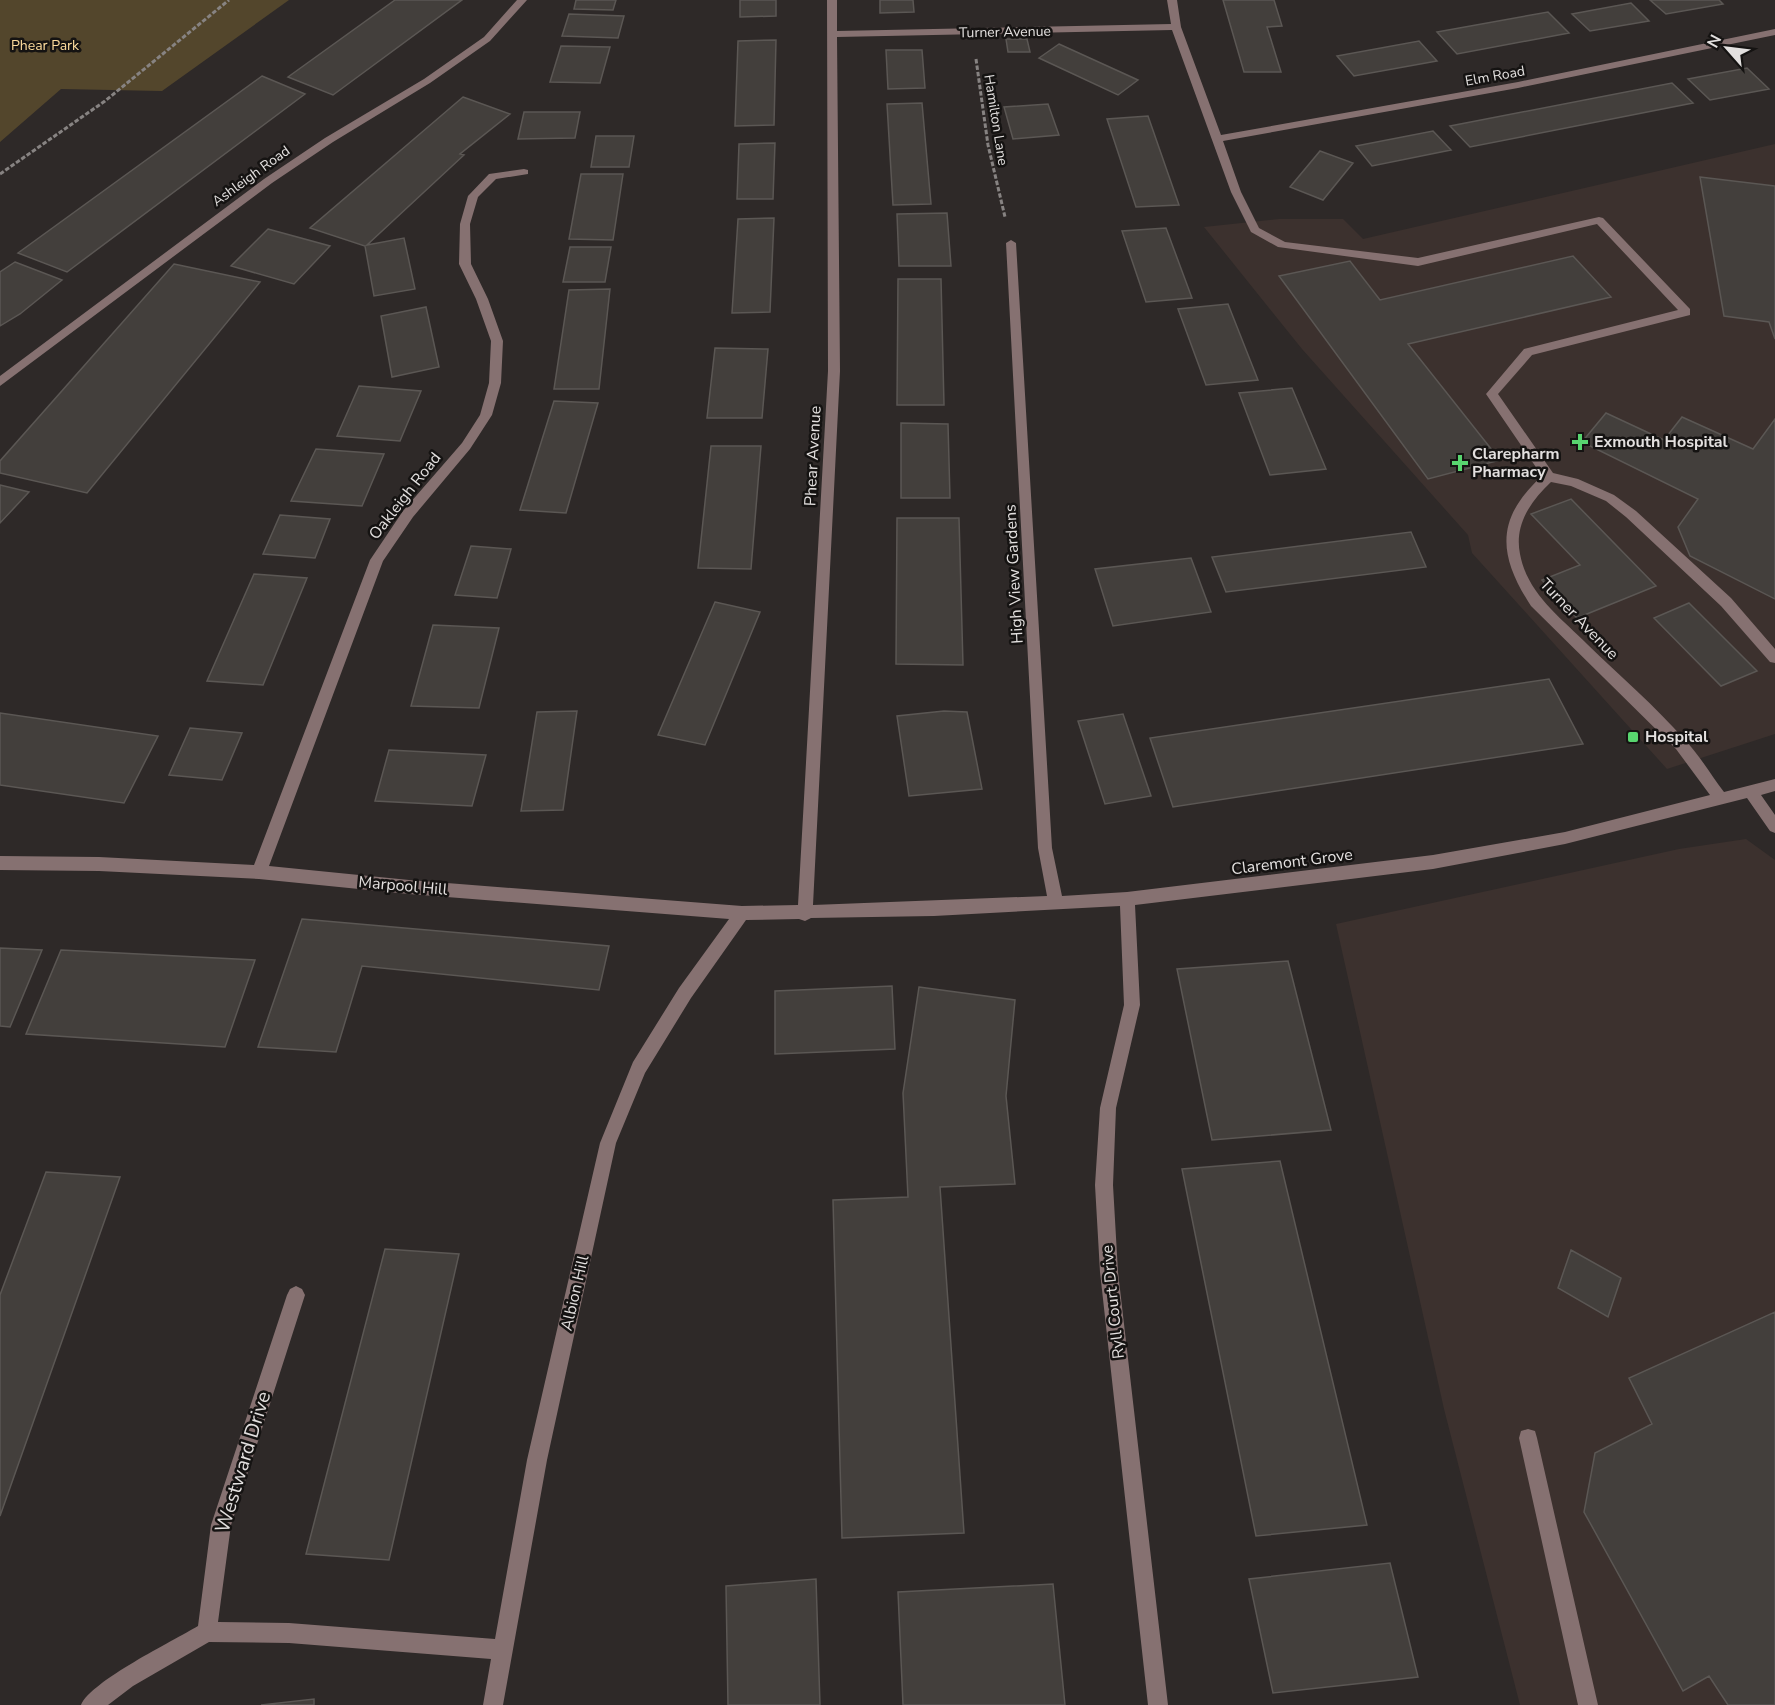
<svg xmlns="http://www.w3.org/2000/svg" width="1775" height="1705" viewBox="0 0 1775 1705" font-family="'Nunito Sans',sans-serif">
  <rect width="100%" height="100%" fill="#2e2928"/>
  <!-- built -->
  <path fill="#3c312e" d="M 1775,144 L 1775,734 L 1667,769 L 1472,553 L 1468,535 L 1302,349 L 1204,227 L 1279,219 L 1343,219 L 1363,239 Z
    M 1746,839 L 1775,860 L 1775,1705 L 1520,1705 L 1444,1409 L 1336,924 L 1679,849 Z"/>
  <!-- green -->
  <path fill="#53462c" d="M 0,0 L 289,0 L 162,91 L 61,89 L 0,142 Z"/>
  <!-- building -->
  <path fill="#433f3c" stroke="#5b5754" stroke-width="1.5" d="M 395,0 L 462,0 L 333,95 L 288,77 Z
    M 576,0 L 616,0 L 613,10 L 574,9 Z
    M 740,0 L 776,0 L 776,16 L 740,17 Z
    M 880,0 L 913,0 L 914,12 L 880,13 Z
    M 1223,0 L 1274,0 L 1282,26 L 1267,27 L 1281,72 L 1244,72 Z
    M 1650,0 L 1719,0 L 1723,4 L 1666,14 Z
    M 1631,3 L 1649,21 L 1590,31 L 1572,14 Z
    M 1548,12 L 1569,33 L 1457,54 L 1437,32 Z
    M 569,14 L 624,16 L 618,38 L 562,36 Z
    M 1006,39 L 1027,39 L 1030,52 L 1008,52 Z
    M 776,40 L 774,125 L 735,126 L 738,41 Z
    M 1419,41 L 1437,61 L 1354,76 L 1337,56 Z
    M 1059,44 L 1138,80 L 1118,95 L 1039,58 Z
    M 561,46 L 610,47 L 600,83 L 550,82 Z
    M 886,50 L 922,50 L 925,88 L 888,89 Z
    M 1747,68 L 1769,89 L 1710,100 L 1688,79 Z
    M 262,76 L 305,94 L 67,272 L 18,253 Z
    M 1672,83 L 1693,103 L 1470,147 L 1450,126 Z
    M 463,97 L 510,114 L 460,154 L 464,155 L 367,245 L 404,238 L 415,289 L 374,296 L 365,246 L 310,228 Z
    M 922,103 L 931,204 L 893,205 L 887,104 Z
    M 1048,104 L 1059,135 L 1013,139 L 1004,107 Z
    M 524,112 L 580,112 L 575,138 L 518,139 Z
    M 1148,116 L 1179,205 L 1136,207 L 1107,119 Z
    M 1433,131 L 1451,150 L 1372,166 L 1356,146 Z
    M 596,136 L 634,136 L 629,167 L 591,167 Z
    M 775,143 L 773,199 L 737,199 L 739,144 Z
    M 1320,151 L 1353,163 L 1323,200 L 1290,187 Z
    M 581,174 L 623,174 L 613,240 L 569,239 Z
    M 1700,177 L 1775,186 L 1775,339 L 1769,322 L 1724,316 Z
    M 947,213 L 951,266 L 899,266 L 897,214 Z
    M 774,218 L 770,312 L 732,313 L 738,219 Z
    M 1166,228 L 1192,298 L 1146,302 L 1122,231 Z
    M 268,229 L 330,246 L 294,284 L 231,266 Z
    M 570,247 L 611,247 L 605,282 L 563,282 Z
    M 1573,256 L 1611,297 L 1408,344 L 1500,460 L 1428,479 L 1279,276 L 1350,261 L 1380,300 Z
    M 15,262 L 62,280 L 20,314 L 0,326 L 0,272 Z
    M 174,264 L 260,282 L 87,493 L 0,473 L 0,461 Z
    M 898,279 L 941,279 L 944,405 L 897,405 Z
    M 610,289 L 599,389 L 554,389 L 569,290 Z
    M 1228,304 L 1258,380 L 1206,385 L 1178,309 Z
    M 426,307 L 439,367 L 392,377 L 381,316 Z
    M 715,348 L 768,349 L 762,418 L 707,418 Z
    M 359,386 L 421,391 L 400,441 L 337,436 Z
    M 1292,388 L 1326,469 L 1270,475 L 1239,393 Z
    M 554,401 L 598,403 L 566,513 L 520,510 Z
    M 1606,413 L 1664,440 L 1682,417 L 1753,449 L 1775,419 L 1775,599 L 1690,556 L 1678,527 L 1698,499 L 1582,442 Z
    M 901,423 L 948,424 L 950,498 L 901,498 Z
    M 711,446 L 761,446 L 751,569 L 698,568 Z
    M 316,449 L 384,454 L 362,506 L 291,501 Z
    M 0,485 L 29,492 L 0,523 Z
    M 1571,499 L 1656,586 L 1577,618 L 1542,580 L 1580,565 L 1531,514 Z
    M 280,515 L 330,519 L 315,558 L 263,554 Z
    M 897,518 L 959,518 L 963,665 L 896,664 Z
    M 1411,532 L 1426,567 L 1226,592 L 1212,557 Z
    M 471,546 L 511,549 L 497,598 L 455,595 Z
    M 1191,558 L 1211,612 L 1113,626 L 1095,569 Z
    M 254,574 L 307,578 L 263,685 L 207,681 Z
    M 715,602 L 760,612 L 705,745 L 658,735 Z
    M 1689,603 L 1757,671 L 1721,686 L 1654,618 Z
    M 433,625 L 499,628 L 479,708 L 411,706 Z
    M 1549,679 L 1583,744 L 1173,807 L 1150,738 Z
    M 577,711 L 563,810 L 521,811 L 537,712 Z
    M 944,711 L 967,712 L 982,789 L 909,796 L 897,716 Z
    M 0,713 L 158,736 L 124,803 L 0,785 Z
    M 1123,714 L 1151,796 L 1105,804 L 1078,721 Z
    M 190,728 L 242,733 L 222,780 L 169,775 Z
    M 389,750 L 486,755 L 472,806 L 375,801 Z
    M 302,919 L 609,946 L 599,990 L 362,966 L 336,1052 L 258,1047 Z
    M 0,948 L 42,950 L 10,1027 L 0,1026 Z
    M 61,950 L 255,960 L 225,1047 L 26,1034 Z
    M 1288,961 L 1331,1130 L 1212,1140 L 1177,969 Z
    M 892,986 L 895,1049 L 775,1054 L 775,991 Z
    M 919,987 L 1015,1000 L 1006,1096 L 1015,1184 L 940,1187 L 964,1533 L 842,1538 L 833,1200 L 908,1197 L 903,1093 Z
    M 1280,1161 L 1367,1525 L 1256,1536 L 1182,1169 Z
    M 46,1172 L 120,1177 L 0,1516 L 0,1295 Z
    M 385,1249 L 459,1254 L 389,1560 L 306,1554 Z
    M 1571,1250 L 1621,1278 L 1608,1317 L 1558,1288 Z
    M 1775,1312 L 1775,1705 L 1728,1705 L 1709,1676 L 1683,1691 L 1584,1512 L 1595,1453 L 1652,1424 L 1629,1378 Z
    M 1390,1563 L 1418,1677 L 1273,1693 L 1249,1579 Z
    M 816,1579 L 820,1705 L 728,1705 L 726,1586 Z
    M 1053,1584 L 1065,1705 L 903,1705 L 898,1592 Z
    M 314,1699 L 314,1705 L 261,1705 Z"/>
  <g fill="none" stroke-linecap="round" stroke-linejoin="round">
    <!-- path -->
    <path stroke="#878382" stroke-width="3" stroke-dasharray="4.5 2" stroke-linecap="butt" d="M 976,59 L 988,145 L 1005,217
      M 0,174 L 105,101 L 229,0"/>
    <!-- minor -->
    <path fill="#867171" fill-rule="evenodd" d="M 517,0 L 527,0 L 490,41 L 430,83 L 333,142 L 272,183 L 0,386 L 0,376 L 264,179 L 325,138 L 424,79 L 484,37 Z
      M 827,0 L 837,0 L 837,31 L 1171,24 L 1167,0 L 1177,0 L 1181,27 L 1221,135 L 1518,82 L 1775,29 L 1775,35 L 1518,88 L 1223,141 L 1241,192 L 1259,228 L 1285,242 L 1418,258 L 1599,217 L 1603,218 L 1690,309 L 1690,315 L 1532,355 L 1498,394 L 1553,473 L 1578,479 L 1614,495 L 1636,511 L 1731,598 L 1775,649 L 1775,663 L 1770,662 L 1721,606 L 1626,517 L 1606,501 L 1571,486 L 1551,482 C 1531,501 1514,524 1520,554 C 1527,593 1560,617 1587,644 C 1620,676 1655,706 1685,740 C 1700,756 1711,775 1724,792 L 1775,779 L 1775,791 L 1761,795 L 1775,815 L 1775,833 L 1770,831 L 1747,798 L 1565,844 L 1433,869 L 1135,905 L 1140,1005 L 1116,1108 L 1113,1185 L 1118,1272 L 1168,1705 L 1148,1705 L 1100,1272 L 1095,1185 L 1100,1108 L 1124,1005 L 1120,906 L 934,916 L 811,918 L 805,921 L 799,919 L 746,920 L 691,998 L 645,1073 L 616,1143 L 547,1460 L 503,1705 L 483,1705 L 491,1659 L 289,1643 L 209,1642 L 133,1686 L 108,1705 L 81,1705 C 91,1681 173,1641 198,1626 L 211,1525 L 287,1295 L 290,1289 L 296,1286 L 302,1289 L 305,1295 L 231,1525 L 218,1622 L 289,1623 L 495,1639 L 527,1460 L 600,1143 L 633,1062 L 679,988 L 729,919 L 409,894 L 259,879 L 99,871 L 0,870 L 0,856 L 99,857 L 254,865 L 370,560 L 403,511 L 462,443 L 480,415 L 489,383 L 491,341 L 476,299 L 459,264 L 460,224 L 468,196 L 489,174 L 524,169 L 528,170 L 528,174 L 496,179 L 478,197 L 470,224 L 471,264 L 488,299 L 503,341 L 501,383 L 492,415 L 470,449 L 413,517 L 383,561 L 269,866 L 409,880 L 742,906 L 798,905 L 828,371 ZM 1172,30 L 1231,192 L 1251,232 L 1278,247 L 1418,266 L 1597,224 L 1678,310 L 1524,349 L 1486,394 L 1542,476 C 1495,519 1498,555 1531,606 L 1676,749 L 1710,795 L 1565,832 L 1433,855 L 1127,892 L 1062,896 L 1052,848 L 1016,243 L 1011,240 L 1006,243 L 1038,848 L 1047,896 L 813,905 L 840,371 L 837,37 Z
      M 1528,1429 L 1535,1431 L 1537,1438 L 1598,1705 L 1578,1705 L 1519,1438 L 1521,1431 Z"/>
  </g>
  <!-- markers -->
  <g fill="#58d56f" stroke="#151312" stroke-width="2">
    <path d="M1577 433h6v6h6v6h-6v6h-6v-6h-6v-6h6z"/>
    <path d="M1457 454h6v6h6v6h-6v6h-6v-6h-6v-6h6z"/>
    <rect x="1627" y="731" width="12" height="12" rx="3"/>
  </g>
  <g text-anchor="middle" dominant-baseline="central" stroke-width="5" stroke-linejoin="round" paint-order="stroke">
    <!-- far-street labels -->
    <g font-size="14" fill="#e3e0df" stroke="#151312">
      <text transform="translate(1005 32) rotate(-1)">Turner Avenue</text>
      <text transform="translate(1495 76) rotate(-10)">Elm Road</text>
      <text transform="translate(996 120) rotate(81)">Hamilton Lane</text>
      <text transform="translate(251 176) rotate(-36)">Ashleigh Road</text>
    </g>
    <!-- far-park labels -->
    <g font-size="14" fill="#fddc9d" stroke="#151312">
      <text x="45" y="45">Phear Park</text>
    </g>
    <!-- poi labels -->
    <g font-size="16" font-weight="bold" fill="#e3e0df" stroke="#151312" text-anchor="start">
      <text x="1594" y="442">Exmouth Hospital</text>
      <text x="1472" y="454">Clarepharm<tspan x="1472" dy="18">Pharmacy</tspan></text>
      <text x="1645" y="737">Hospital</text>
    </g>
    <!-- street labels -->
    <g font-size="16" fill="#e3e0df" stroke="#151312">
      <text transform="translate(813 456) rotate(-87)">Phear Avenue</text>
      <text transform="translate(405 496) rotate(-52)">Oakleigh Road</text>
      <text transform="translate(1014 574) rotate(-93)">High View Gardens</text>
      <text transform="translate(1579 619) rotate(46)">Turner Avenue</text>
      <text transform="translate(1292 862) rotate(-7)">Claremont Grove</text>
      <text transform="translate(403 886) rotate(5)">Marpool Hill</text>
      <text transform="translate(575 1293) rotate(-77)">Albion Hill</text>
      <text transform="translate(1113 1302) rotate(-96)">Ryll Court Drive</text>
    </g>
    <!-- near-street labels -->
    <g font-size="20" fill="#e3e0df" stroke="#151312">
      <text transform="translate(243 1462) rotate(-73)">Westward Drive</text>
    </g>
  </g>
  <!-- north arrow -->
  <g transform="translate(1727 48) rotate(298)" stroke="#151312" stroke-width="4.5" paint-order="stroke">
  <path d="M0-4.5L10 22L0 15L-10 22Z" fill="#e3e0df"/>
  <text y="-9" font-size="16" font-weight="bold" text-anchor="middle" fill="#e3e0df">N</text>
  </g>
</svg>
